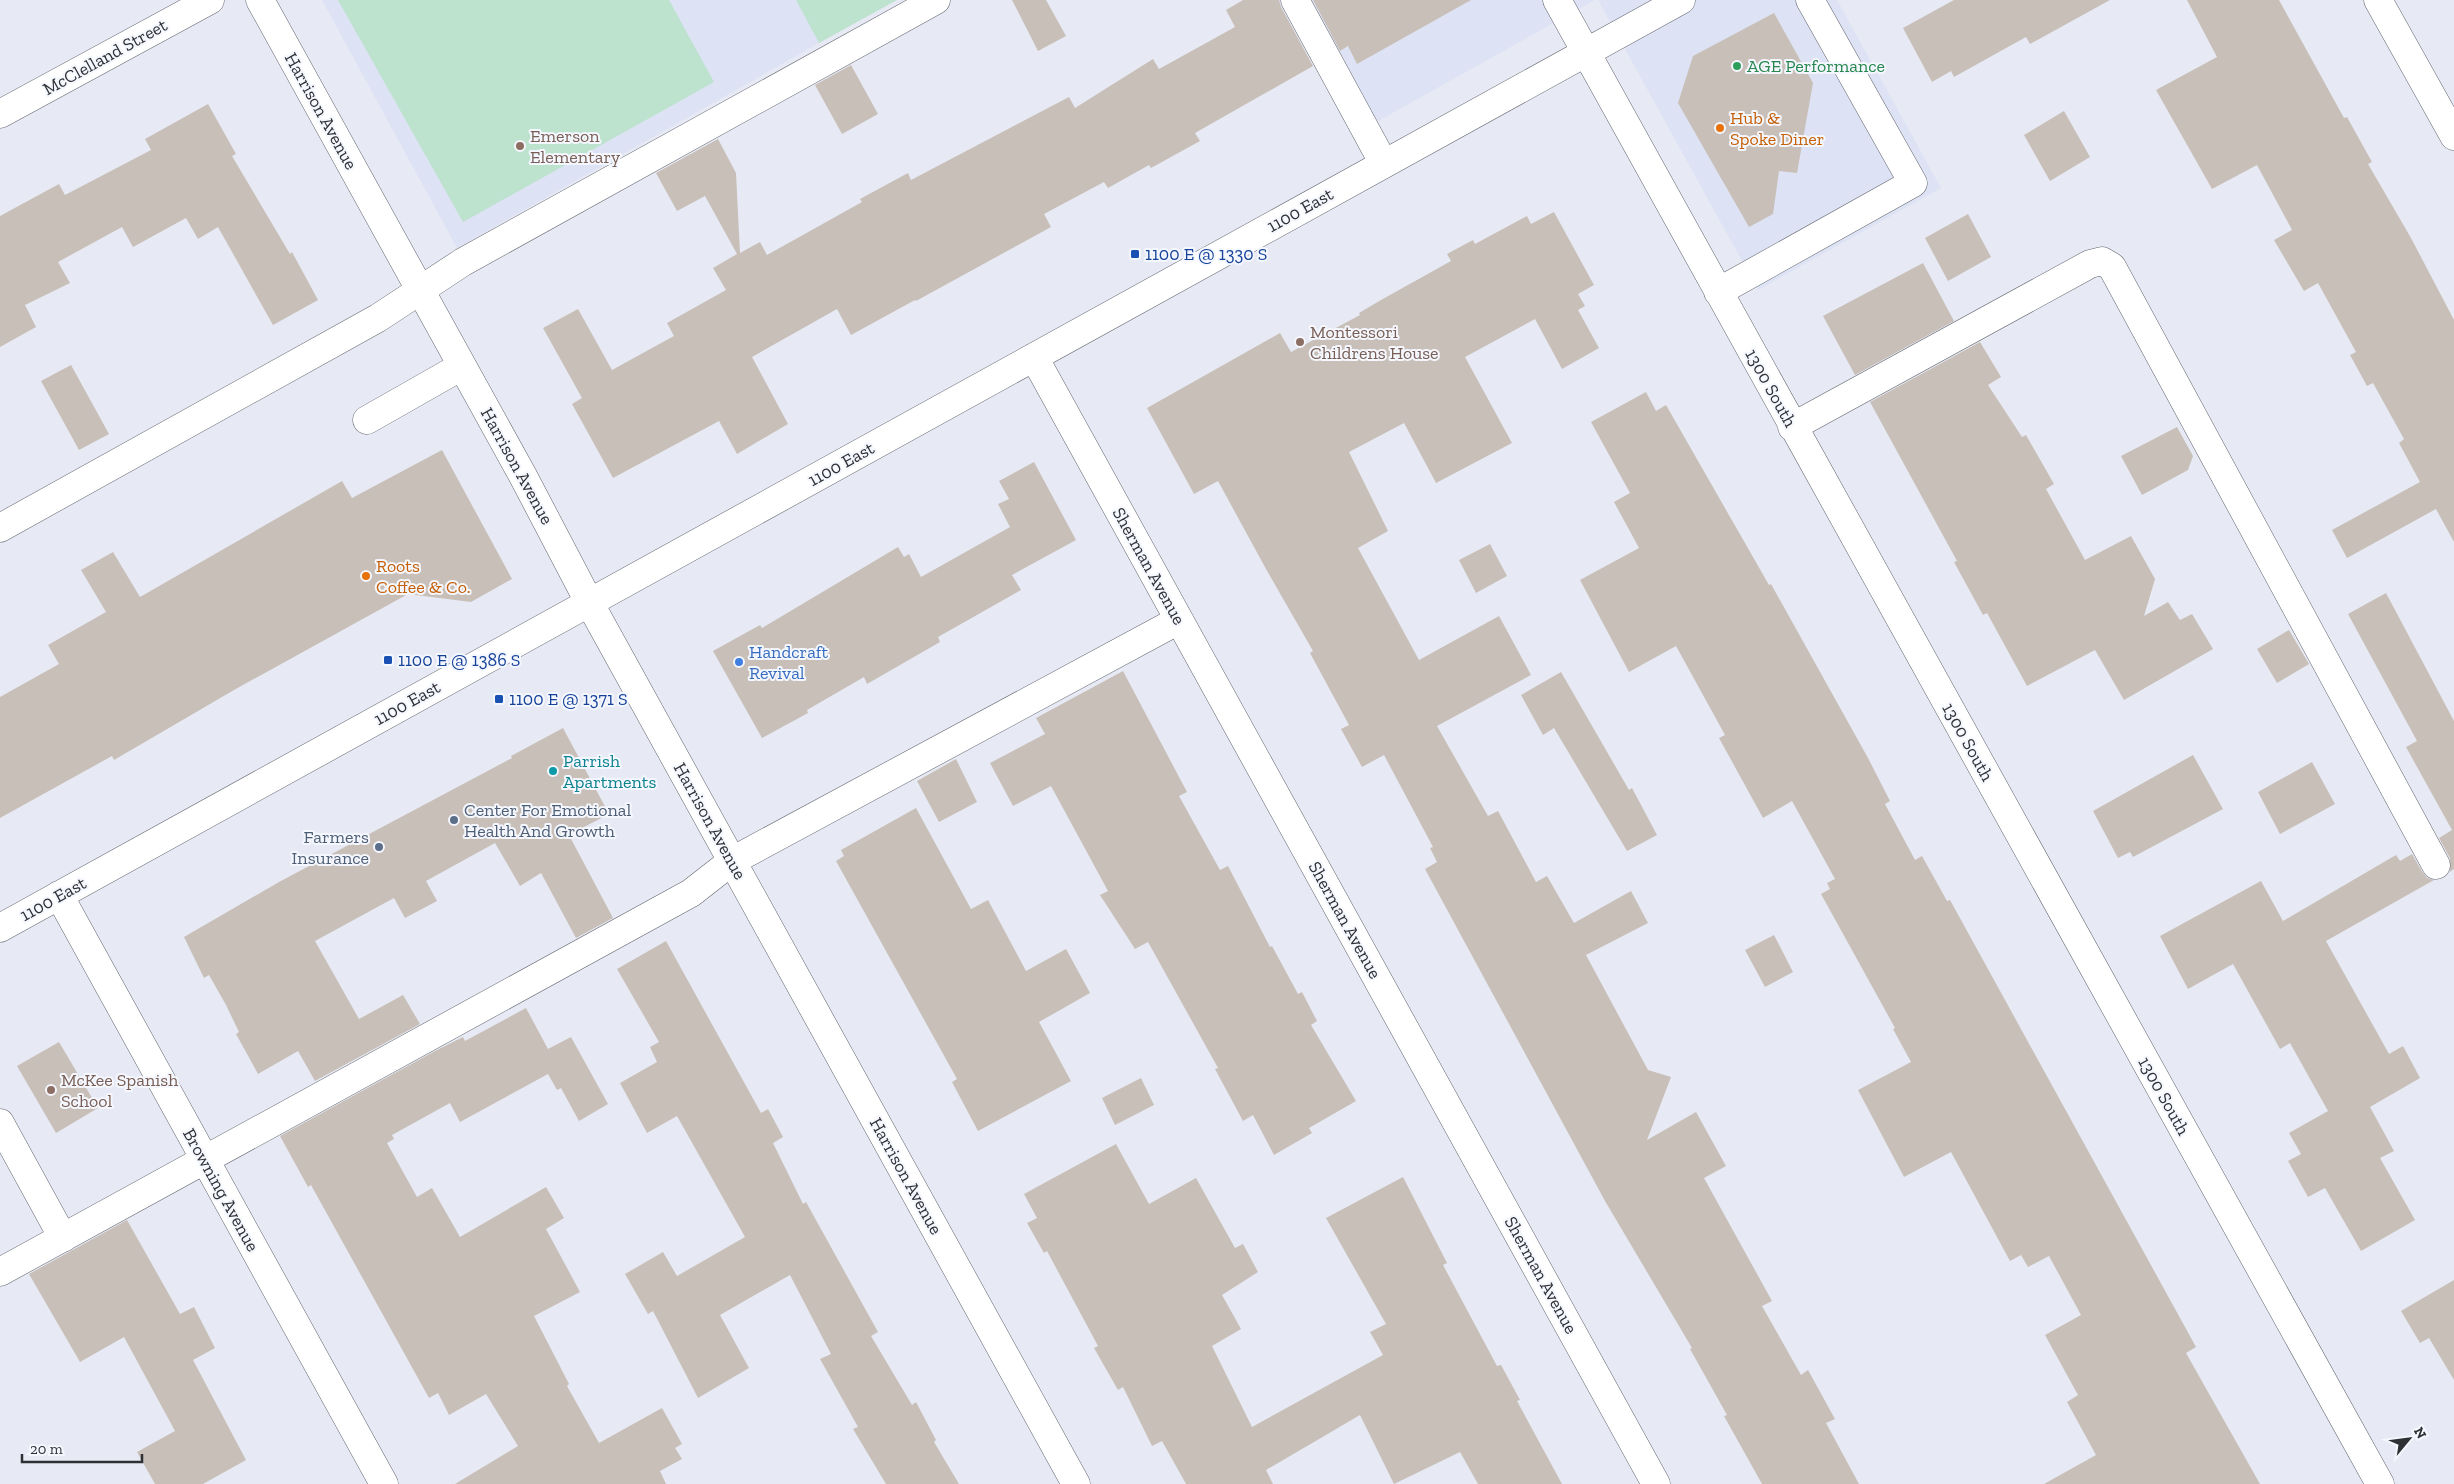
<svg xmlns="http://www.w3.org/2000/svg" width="2454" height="1484" viewBox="0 0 2454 1484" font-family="'Zilla Slab',serif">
  <rect width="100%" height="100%" fill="#e7eaf4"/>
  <!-- built -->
  <path fill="#dde2f4" d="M 322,0 L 895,0 L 457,248 Z
    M 1278,0 L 1595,0 L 1353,135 Z
    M 1598,0 L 1837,0 L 1941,188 L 1758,290 Z"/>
  <!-- green -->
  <path fill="#bde2ce" d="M 338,0 L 669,0 L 714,82 L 463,222 Z
    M 796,0 L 897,0 L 819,43 Z"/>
  <!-- building -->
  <path fill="#c8bfb8" d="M 1012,0 L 1046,0 L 1066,36 L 1038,51 Z
    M 1243,0 L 1279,0 L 1281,7 L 1313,66 L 1195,133 L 1200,141 L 1151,168 L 1149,165 L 1108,188 L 1104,182 L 1044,214 L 1051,227 L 916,301 L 915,300 L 851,335 L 837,309 L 752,357 L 788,424 L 737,454 L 719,421 L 613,478 L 572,404 L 582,398 L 543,328 L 578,309 L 612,370 L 674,336 L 667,323 L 726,290 L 713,268 L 737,254 L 705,196 L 677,211 L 656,173 L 718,139 L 736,173 L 740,253 L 760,242 L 767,255 L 862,202 L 860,199 L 908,173 L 911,180 L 1069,97 L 1075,108 L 1153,59 L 1159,69 L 1235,27 L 1226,10 Z
    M 1313,0 L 1471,0 L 1357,64 L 1348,46 L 1340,51 Z
    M 1954,0 L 2110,0 L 2030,44 L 2026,37 L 1954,77 L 1951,71 L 1932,82 L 1903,28 Z
    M 2187,0 L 2279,0 L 2344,118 L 2347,117 L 2372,162 L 2368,164 L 2411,238 L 2454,320 L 2454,542 L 2436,509 L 2347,558 L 2332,530 L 2420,482 L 2399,443 L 2404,439 L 2373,383 L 2367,386 L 2350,355 L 2356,352 L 2318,283 L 2304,291 L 2274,240 L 2292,230 L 2257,165 L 2212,189 L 2156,90 L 2217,57 Z
    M 1774,13 L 1813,83 L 1797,173 L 1779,171 L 1773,214 L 1749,227 L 1678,103 L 1693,56 Z
    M 851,65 L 878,114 L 842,134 L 815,85 Z
    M 208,104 L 236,154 L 232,156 L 290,254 L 292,252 L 318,300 L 273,325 L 218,227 L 198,239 L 186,218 L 133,247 L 122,227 L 58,262 L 70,283 L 25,305 L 36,327 L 0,347 L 0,216 L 59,184 L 65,195 L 151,150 L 145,139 Z
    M 2064,111 L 2090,157 L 2050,181 L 2024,135 Z
    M 1554,212 L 1594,285 L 1578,294 L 1585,306 L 1578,310 L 1599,348 L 1562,369 L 1535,319 L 1465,357 L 1512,443 L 1436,483 L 1404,423 L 1349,452 L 1388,531 L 1358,548 L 1419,660 L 1499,616 L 1531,675 L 1437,726 L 1488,816 L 1498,811 L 1536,882 L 1547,876 L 1574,923 L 1631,891 L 1648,923 L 1586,955 L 1648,1070 L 1671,1077 L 1647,1140 L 1696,1112 L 1726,1166 L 1704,1178 L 1772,1301 L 1762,1306 L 1801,1375 L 1808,1370 L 1835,1419 L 1826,1423 L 1859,1484 L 1762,1484 L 1724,1416 L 1727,1415 L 1690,1349 L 1692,1348 L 1605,1201 L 1425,869 L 1437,862 L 1430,848 L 1433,847 L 1384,755 L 1362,767 L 1341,729 L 1349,725 L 1310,653 L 1313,651 L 1266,569 L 1218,481 L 1194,494 L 1147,408 L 1280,333 L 1291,352 L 1360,315 L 1359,313 L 1381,300 L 1451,261 L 1447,254 L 1473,240 L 1475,244 L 1527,216 L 1531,224 Z
    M 1968,214 L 1991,257 L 1948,281 L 1925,238 Z
    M 1923,263 L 1954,321 L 1855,375 L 1823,316 Z
    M 1980,342 L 2001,377 L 1988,385 L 2022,437 L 2026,435 L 2054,484 L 2046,489 L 2085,560 L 2131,536 L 2155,579 L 2144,616 L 2168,602 L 2180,620 L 2192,614 L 2213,649 L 2124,700 L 2095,650 L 2027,686 L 1987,613 L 1983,615 L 1954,562 L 1957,561 L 1870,402 Z
    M 71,365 L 109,434 L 79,450 L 41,381 Z
    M 1646,392 L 1656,411 L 1666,405 L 1769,585 L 1771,584 L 1868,758 L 1890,801 L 1885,804 L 1915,860 L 1922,856 L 1947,901 L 1950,900 L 2196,1347 L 2186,1353 L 2260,1484 L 2044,1484 L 2096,1455 L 2067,1402 L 2078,1395 L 2045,1335 L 2081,1315 L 2049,1256 L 2028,1267 L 2021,1255 L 2010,1261 L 1951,1152 L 1904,1177 L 1858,1090 L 1911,1062 L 1893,1029 L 1895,1028 L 1821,894 L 1830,889 L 1827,883 L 1835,879 L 1792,801 L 1763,818 L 1719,738 L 1725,735 L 1676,646 L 1629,672 L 1580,580 L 1639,548 L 1614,502 L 1630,493 L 1591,422 Z
    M 2177,427 L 2193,456 L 2188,470 L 2142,495 L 2121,456 Z
    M 442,450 L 512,579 L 471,602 L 408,594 L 234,690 L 114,760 L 112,756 L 0,818 L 0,697 L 59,664 L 48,645 L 106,612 L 81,570 L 113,552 L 140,597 L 342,481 L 352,498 Z
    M 1034,462 L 1076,540 L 1012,575 L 1021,590 L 938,637 L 940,642 L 867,684 L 864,677 L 807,710 L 808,713 L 762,738 L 713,651 L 760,625 L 762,628 L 898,547 L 904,557 L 909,554 L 921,577 L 1010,527 L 998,504 L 1009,499 L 999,481 Z
    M 1490,544 L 1507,576 L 1476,593 L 1459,560 Z
    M 2386,593 L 2454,721 L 2454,869 L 2450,872 L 2450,858 L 2439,838 L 2452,830 L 2406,747 L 2417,741 L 2348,614 Z
    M 2289,630 L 2309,664 L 2277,683 L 2257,649 Z
    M 1123,671 L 1187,792 L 1179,796 L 1220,870 L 1228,866 L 1270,947 L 1272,946 L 1298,994 L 1302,992 L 1317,1021 L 1311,1025 L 1356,1101 L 1309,1128 L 1312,1133 L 1274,1155 L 1253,1115 L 1243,1121 L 1215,1069 L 1218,1068 L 1148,942 L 1135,949 L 1100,895 L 1108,891 L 1051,786 L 1013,806 L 990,763 L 1045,734 L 1036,718 Z
    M 1561,672 L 1629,790 L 1632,788 L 1657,835 L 1627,851 L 1554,728 L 1543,735 L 1521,695 Z
    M 563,728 L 609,814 L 569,835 L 613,918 L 576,938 L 541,873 L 520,886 L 495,843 L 426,881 L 437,901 L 405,918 L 394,898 L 315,941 L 359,1019 L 403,995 L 420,1024 L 315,1081 L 298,1051 L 258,1074 L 236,1034 L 239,1032 L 226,1005 L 209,975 L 204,978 L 184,937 L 279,882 L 512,758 L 511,756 Z
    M 2193,755 L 2223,809 L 2133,857 L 2130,852 L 2118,858 L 2093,811 Z
    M 956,759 L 977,802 L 939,822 L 917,781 Z
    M 2312,762 L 2335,804 L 2280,834 L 2258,792 Z
    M 916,808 L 971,909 L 988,900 L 1026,971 L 1066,949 L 1090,993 L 1039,1022 L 1071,1081 L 978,1131 L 952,1082 L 957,1079 L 836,861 L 844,856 L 841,850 Z
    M 2412,854 L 2423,873 L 2427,878 L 2434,880 L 2326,941 L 2389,1054 L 2403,1046 L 2420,1078 L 2370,1107 L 2394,1151 L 2380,1158 L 2415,1220 L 2361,1251 L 2325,1188 L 2308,1197 L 2288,1161 L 2301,1154 L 2289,1133 L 2328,1111 L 2290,1043 L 2280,1049 L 2233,964 L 2188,989 L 2160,936 L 2261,881 L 2283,921 L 2396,855 L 2400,861 Z
    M 1774,935 L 1793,972 L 1765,987 L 1745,950 Z
    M 666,941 L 761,1113 L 768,1109 L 783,1137 L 773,1143 L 803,1204 L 806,1202 L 878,1332 L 871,1336 L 912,1405 L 916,1402 L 936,1440 L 934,1442 L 959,1484 L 886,1484 L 853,1429 L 858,1427 L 820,1359 L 831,1354 L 790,1275 L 720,1315 L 749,1368 L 698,1398 L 653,1311 L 648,1314 L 625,1274 L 663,1252 L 677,1276 L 745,1237 L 677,1116 L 647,1133 L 620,1083 L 657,1062 L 650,1047 L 659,1042 L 617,969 Z
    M 526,1008 L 548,1049 L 571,1037 L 608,1104 L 579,1121 L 561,1088 L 557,1090 L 548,1074 L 460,1122 L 450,1103 L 392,1135 L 394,1139 L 387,1143 L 417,1197 L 432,1188 L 460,1237 L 546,1187 L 564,1218 L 546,1229 L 580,1292 L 534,1316 L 569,1384 L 567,1386 L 599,1443 L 662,1408 L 682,1444 L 675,1448 L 682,1459 L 660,1471 L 666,1484 L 455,1484 L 518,1446 L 486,1394 L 449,1415 L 438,1393 L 429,1398 L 311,1185 L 308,1187 L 280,1136 L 435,1051 L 463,1037 L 465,1041 Z
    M 59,1042 L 98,1108 L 56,1133 L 17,1066 Z
    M 1141,1078 L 1154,1105 L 1115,1125 L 1102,1098 Z
    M 1116,1144 L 1149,1204 L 1196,1178 L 1235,1248 L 1243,1244 L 1258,1272 L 1222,1295 L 1241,1329 L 1212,1346 L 1252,1427 L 1383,1355 L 1370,1332 L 1386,1324 L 1326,1218 L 1403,1177 L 1447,1263 L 1443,1265 L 1497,1366 L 1501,1365 L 1520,1400 L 1517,1401 L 1562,1484 L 1478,1484 L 1460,1452 L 1394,1484 L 1360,1415 L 1266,1470 L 1273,1484 L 1186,1484 L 1162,1441 L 1152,1446 L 1123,1387 L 1118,1390 L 1094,1348 L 1098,1346 L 1047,1251 L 1044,1253 L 1027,1223 L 1037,1218 L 1024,1194 Z
    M 127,1220 L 180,1314 L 194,1307 L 215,1348 L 193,1360 L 246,1460 L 203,1484 L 155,1484 L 137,1452 L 175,1431 L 124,1337 L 80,1362 L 29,1274 Z
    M 2454,1280 L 2454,1380 L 2429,1338 L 2420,1343 L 2401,1311 Z"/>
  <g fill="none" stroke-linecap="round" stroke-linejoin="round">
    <!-- minor casing -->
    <g stroke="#63666f" stroke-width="29">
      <path id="minor" d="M 260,0 L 523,476 L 589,602 L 1076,1484
        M 1295,0 L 1384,164
        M 1557,0 L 2380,1484
        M 2378,0 L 2454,136
        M 0,114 L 210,0
        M 1718,292 L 1913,183 L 1810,0
        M 1034,357 L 1656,1484
        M 367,420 L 462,366
        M 1792,427 L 2090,264 L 2102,261 L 2112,267 L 2436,865
        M 0,528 L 378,318 L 463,262 L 936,0
        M 59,895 L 384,1484
        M 0,928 L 1681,0
        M 0,1123 L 63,1238
        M 0,1272 L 691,893 L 732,861 L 1179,620"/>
    </g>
    <!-- minor -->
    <use href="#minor" stroke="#fff" stroke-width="28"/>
  </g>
  <!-- markers -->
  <circle fill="#2e9e5b" stroke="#f5f7fe" stroke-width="2" cx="1737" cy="66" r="5"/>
  <g fill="#e8710a" stroke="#f5f7fe" stroke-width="2">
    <circle cx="1720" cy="128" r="5"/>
    <circle cx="366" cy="576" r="5"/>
  </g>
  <g fill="#8d6e63" stroke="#f5f7fe" stroke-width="2">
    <circle cx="520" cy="146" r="5"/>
    <circle cx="1300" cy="342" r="5"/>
    <circle cx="51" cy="1090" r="5"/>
  </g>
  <g fill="#1a4fb4" stroke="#f5f7fe" stroke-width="2">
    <rect x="1130" y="249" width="10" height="10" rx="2.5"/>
    <rect x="383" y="655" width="10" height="10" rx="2.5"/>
    <rect x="494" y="694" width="10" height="10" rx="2.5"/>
  </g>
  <circle fill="#3f7fe0" stroke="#f5f7fe" stroke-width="2" cx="739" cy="662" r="5"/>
  <circle fill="#0f9aa8" stroke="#f5f7fe" stroke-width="2" cx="553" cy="771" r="5"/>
  <g fill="#5c6f8a" stroke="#f5f7fe" stroke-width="2">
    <circle cx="454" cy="820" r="5"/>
    <circle cx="379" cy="847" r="5"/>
  </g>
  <g text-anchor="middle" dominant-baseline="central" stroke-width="4" stroke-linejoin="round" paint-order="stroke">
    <!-- street labels -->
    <g font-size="18" fill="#2f3034" stroke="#f5f7fe">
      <text transform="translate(105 57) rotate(-29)">McClelland Street</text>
      <text transform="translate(321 111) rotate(61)">Harrison Avenue</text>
      <text transform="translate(1300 210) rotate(-29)">1100 East</text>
      <text transform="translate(1771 388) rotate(61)">1300 South</text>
      <text transform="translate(841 464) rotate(-29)">1100 East</text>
      <text transform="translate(517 466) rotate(61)">Harrison Avenue</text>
      <text transform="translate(1149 566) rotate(61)">Sherman Avenue</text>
      <text transform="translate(407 703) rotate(-29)">1100 East</text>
      <text transform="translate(1968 742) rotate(61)">1300 South</text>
      <text transform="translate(710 821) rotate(61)">Harrison Avenue</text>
      <text transform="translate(53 899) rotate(-29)">1100 East</text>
      <text transform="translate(1345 920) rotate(61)">Sherman Avenue</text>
      <text transform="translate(2164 1096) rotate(61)">1300 South</text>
      <text transform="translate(906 1176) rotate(61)">Harrison Avenue</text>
      <text transform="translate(221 1190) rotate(61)">Browning Avenue</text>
      <text transform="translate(1541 1275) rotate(61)">Sherman Avenue</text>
    </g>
    <!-- leisure labels -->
    <g font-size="18" fill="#27864d" stroke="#f5f7fe" text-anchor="start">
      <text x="1747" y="66">AGE Performance</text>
    </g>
    <!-- food labels -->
    <g font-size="18" fill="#c56008" stroke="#f5f7fe" text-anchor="start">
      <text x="1730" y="118">Hub &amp;<tspan x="1730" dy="21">Spoke Diner</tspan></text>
      <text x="376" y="566">Roots<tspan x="376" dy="21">Coffee &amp; Co.</tspan></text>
    </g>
    <!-- education labels -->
    <g font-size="18" fill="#785e54" stroke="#f5f7fe" text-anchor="start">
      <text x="530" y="136">Emerson<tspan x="530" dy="21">Elementary</tspan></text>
      <text x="1310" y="332">Montessori<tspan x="1310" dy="21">Childrens House</tspan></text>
      <text x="61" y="1080">McKee Spanish<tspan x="61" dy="21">School</tspan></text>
    </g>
    <!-- transit labels -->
    <g font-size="18" fill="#164399" stroke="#f5f7fe" text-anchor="start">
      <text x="1145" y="254">1100 E @ 1330 S</text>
      <text x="398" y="660">1100 E @ 1386 S</text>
      <text x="509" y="699">1100 E @ 1371 S</text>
    </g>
    <!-- shop labels -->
    <g font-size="18" fill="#366cbe" stroke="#f5f7fe" text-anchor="start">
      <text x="749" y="652">Handcraft<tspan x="749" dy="21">Revival</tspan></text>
    </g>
    <!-- culture labels -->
    <g font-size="18" fill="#0d838f" stroke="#f5f7fe" text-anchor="start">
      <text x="563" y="761">Parrish<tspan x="563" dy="21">Apartments</tspan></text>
    </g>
    <!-- service labels -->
    <g font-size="18" fill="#4e5e75" stroke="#f5f7fe" text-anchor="start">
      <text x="464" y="810">Center For Emotional<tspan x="464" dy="21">Health And Growth</tspan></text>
      <text x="369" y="837" text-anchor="end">Farmers<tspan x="369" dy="21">Insurance</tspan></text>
    </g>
  </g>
  <!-- north arrow -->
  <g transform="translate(2409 1439) rotate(61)" stroke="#f5f7fe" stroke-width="4" paint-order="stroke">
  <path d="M0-4L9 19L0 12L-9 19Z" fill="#2f3034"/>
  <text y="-8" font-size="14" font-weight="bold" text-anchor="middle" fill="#2f3034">N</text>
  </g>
  <!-- scale -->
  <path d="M22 1454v8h120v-8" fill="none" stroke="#2f3034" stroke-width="2.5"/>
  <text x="30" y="1454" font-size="15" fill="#2f3034" stroke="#f5f7fe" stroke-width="4" paint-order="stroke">20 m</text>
</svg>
